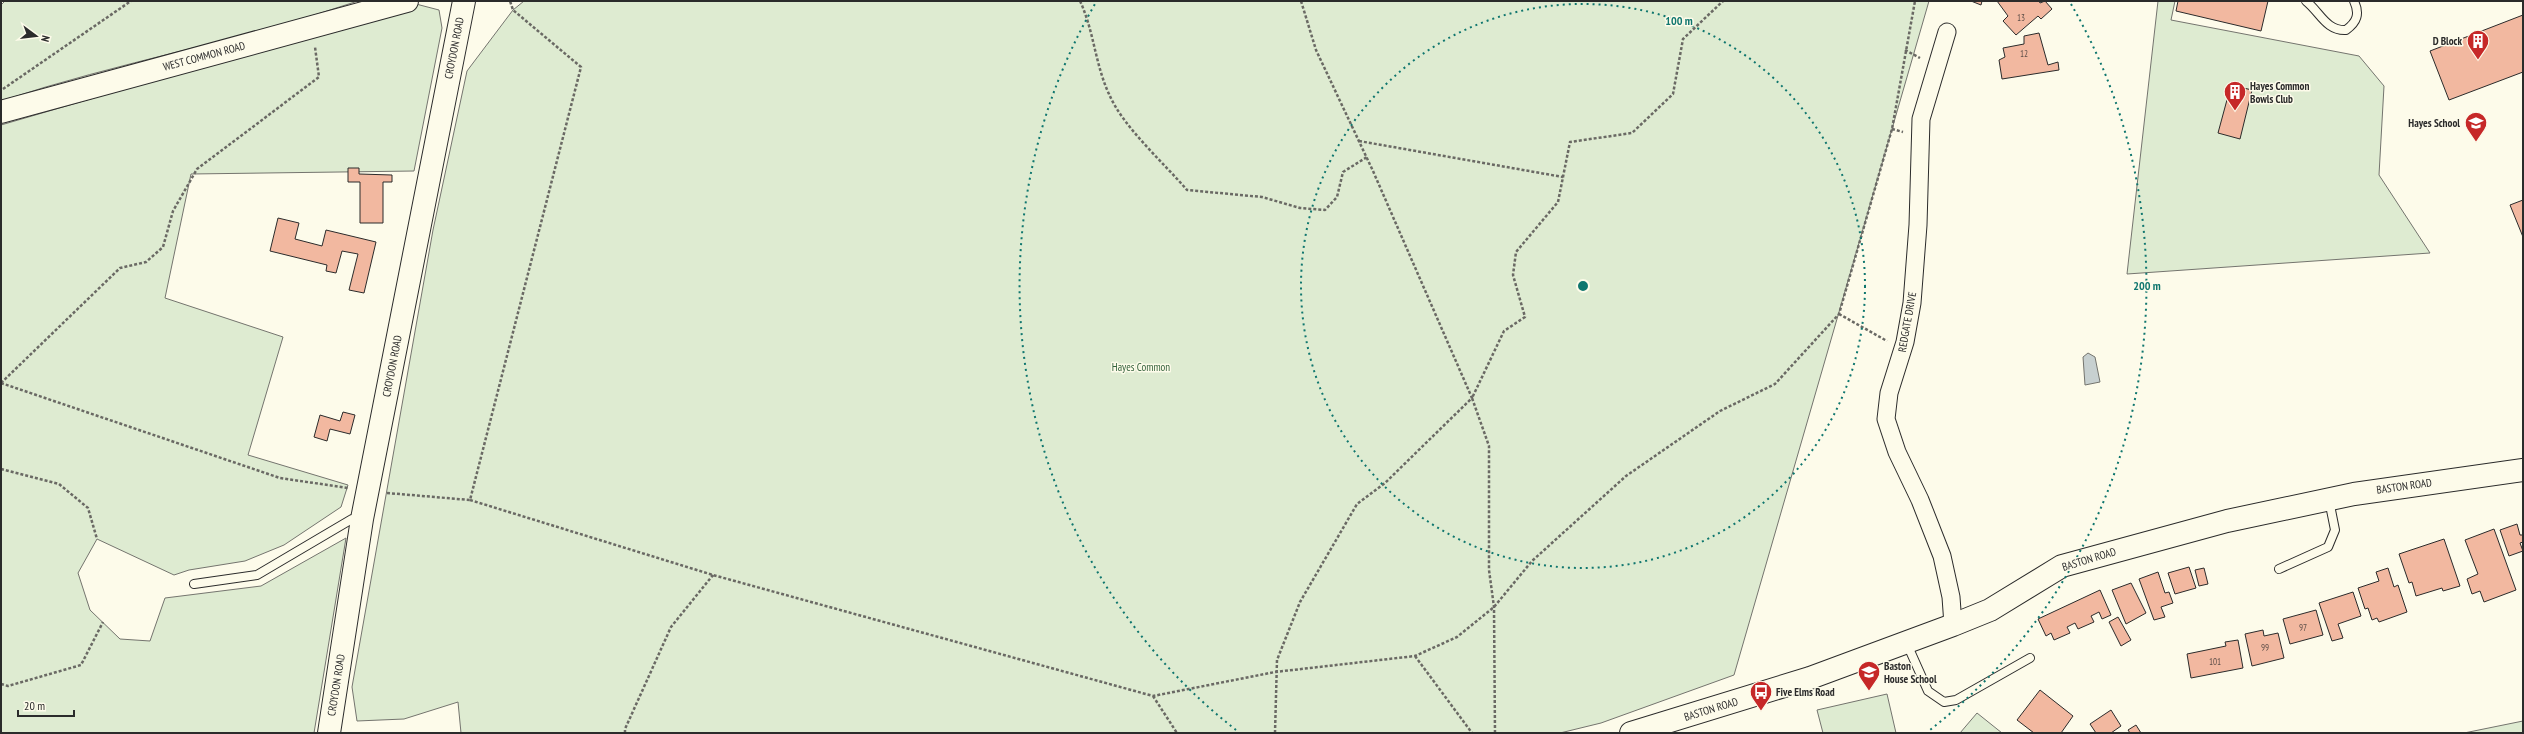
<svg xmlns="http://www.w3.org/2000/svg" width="2524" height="734" viewBox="0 0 2524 734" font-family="'PT Sans Narrow',sans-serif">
  <rect width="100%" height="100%" fill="#fdfbea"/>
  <!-- green -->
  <path fill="#deebd1" stroke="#74746e" d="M 5,1 L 358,1 C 241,41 118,62 1,101 L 1,5 Z
    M 524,1 L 1929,1 L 1734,675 L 1601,723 L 1560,733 L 461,733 L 458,702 L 404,719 L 357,721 L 352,687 L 433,230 L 467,71 L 513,10 Z
    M 2158,1 L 2175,1 L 2171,20 L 2359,56 L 2384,86 L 2379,175 L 2430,253 L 2127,274 Z
    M 416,4 L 439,10 L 442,28 L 414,171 L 191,174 L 165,298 L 283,337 L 248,455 L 348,485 L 341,507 L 284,545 L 245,561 L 189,570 L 174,575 L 97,539 L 78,573 L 90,610 L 120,639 L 150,641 L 165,598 L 261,586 L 346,538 L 314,733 L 1,733 L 1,125 Z
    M 1887,694 L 1896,733 L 1823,733 L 1817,710 Z
    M 1977,713 L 2002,733 L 1960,733 Z
    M 2523,721 L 2523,733 L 2464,733 Z"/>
  <!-- water -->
  <path fill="#c7d0d0" stroke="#74746e" d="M 2088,353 L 2095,357 L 2100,382 L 2085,385 L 2083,357 Z"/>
  <!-- building -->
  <path fill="#f2b8a0" stroke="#2b2b2b" d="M 1971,1 L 1982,1 L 1981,5 Z
    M 1997,1 L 2039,1 L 2040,3 L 2045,1 L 2052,9 L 2041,19 L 2038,16 L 2016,35 L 2003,21 L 2008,16 Z
    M 2178,1 L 2268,1 L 2261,31 L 2176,11 Z
    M 2523,15 L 2523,72 L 2449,100 L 2430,51 Z
    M 2039,33 L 2048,65 L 2058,62 L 2059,70 L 2002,79 L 1999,60 L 2005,57 L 2003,48 L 2024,44 L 2024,36 Z
    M 2231,85 L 2252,90 L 2240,139 L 2218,133 Z
    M 348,168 L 359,168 L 359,174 L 392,175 L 392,182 L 383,182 L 383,223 L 360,223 L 360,182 L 348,182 Z
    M 2523,200 L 2523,237 L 2510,205 Z
    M 278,218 L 299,223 L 295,239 L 322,246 L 326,230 L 376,242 L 364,293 L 349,290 L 358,254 L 342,251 L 336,273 L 326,271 L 327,265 L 270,251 Z
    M 343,412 L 355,415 L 350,434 L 330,429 L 327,441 L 314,437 L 320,415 L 340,421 Z
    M 2517,524 L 2520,535 L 2523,535 L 2523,542 L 2520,543 L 2523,551 L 2509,556 L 2500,530 Z
    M 2494,529 L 2516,590 L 2484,602 L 2480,591 L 2472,594 L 2467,579 L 2478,574 L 2465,540 Z
    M 2444,539 L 2460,586 L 2443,591 L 2442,588 L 2416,596 L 2412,582 L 2409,583 L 2399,554 Z
    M 2189,567 L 2196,588 L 2175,594 L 2168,573 Z
    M 2204,568 L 2208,584 L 2199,586 L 2195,570 Z
    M 2388,568 L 2394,587 L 2398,585 L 2407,612 L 2379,622 L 2377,618 L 2372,620 L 2368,608 L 2365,609 L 2358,588 L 2379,581 L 2376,572 Z
    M 2158,572 L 2165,593 L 2169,592 L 2173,603 L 2161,607 L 2165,617 L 2154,620 L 2139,579 Z
    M 2131,583 L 2146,613 L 2126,624 L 2112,590 Z
    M 2100,590 L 2111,615 L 2102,619 L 2099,612 L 2091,616 L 2094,622 L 2078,629 L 2075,623 L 2067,627 L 2070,633 L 2054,640 L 2051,633 L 2046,636 L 2038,619 Z
    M 2353,592 L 2361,616 L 2338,624 L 2343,638 L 2332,641 L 2319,603 Z
    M 2316,610 L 2323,635 L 2290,644 L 2283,619 Z
    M 2118,617 L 2131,640 L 2121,646 L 2109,622 Z
    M 2263,630 L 2264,636 L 2278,633 L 2284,658 L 2252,666 L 2245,634 Z
    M 2238,640 L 2243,668 L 2191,678 L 2187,654 L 2226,646 L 2225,642 Z
    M 2040,690 L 2073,716 L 2061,733 L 2034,733 L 2017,720 Z
    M 2111,710 L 2121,726 L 2111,733 L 2096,733 L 2090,724 Z
    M 2136,725 L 2141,733 L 2130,733 L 2128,730 Z"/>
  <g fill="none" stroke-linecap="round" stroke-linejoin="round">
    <!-- lane casing -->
    <g stroke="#2b2b2b" stroke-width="10">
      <path id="lane" d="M 2306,1 C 2320,12 2326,31 2346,30 C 2357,22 2360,14 2354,1
        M 2279,569 L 2328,547 L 2335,530 L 2329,500
        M 194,584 L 257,575 L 352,519 L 361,519
        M 1907,644 L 1928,691 L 1944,702 L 1956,700 L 2030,658"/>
    </g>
    <!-- street casing -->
    <g stroke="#2b2b2b" stroke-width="19">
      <path id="street" d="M 1947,32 L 1921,119 L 1918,225 L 1912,303 L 1905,342 L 1889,393 L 1886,419 L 1897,452 L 1920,500 L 1942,556 L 1951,597 L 1953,625"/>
    </g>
    <!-- secondary casing -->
    <g stroke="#2b2b2b" stroke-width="24">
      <path id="secondary" d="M 1,112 L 407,1
        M 1631,733 L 1810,678 L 1953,625 L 1990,610 L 2062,566 L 2227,521 L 2354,494 L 2523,470"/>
    </g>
    <!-- highway casing -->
    <g stroke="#2b2b2b" stroke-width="24">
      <path id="highway" d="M 329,733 L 362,519 L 464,1"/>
    </g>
    <!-- path -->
    <path stroke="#6a6964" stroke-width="2.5" stroke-dasharray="3 2" stroke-linecap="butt" d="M 1080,1 C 1094,31 1095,64 1109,94 C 1123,127 1163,162 1187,190 L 1262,197 L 1300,208 L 1325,210 L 1337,197 L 1343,172 L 1367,157
      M 1905,50 L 1920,58
      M 3,89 L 131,1
      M 1892,129 L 1903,132
      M 1359,141 L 1563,177
      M 1839,314 L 1887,341
      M 1,383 L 280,478 L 348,488
      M 1,383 L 120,268 L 146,262 L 163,247 L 173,211 L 197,169 L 319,77 L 315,47
      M 1,469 L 59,484 L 88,508 L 97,539
      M 387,493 L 470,500 L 581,67 L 513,10 L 510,1
      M 470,500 L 713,575 L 1153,696 L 1275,672 L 1415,656 L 1457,637 L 1494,607 L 1532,561 L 1626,476 L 1720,411 L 1775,384 L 1839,314 L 1892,129 L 1915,1
      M 1415,656 L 1472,733
      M 1,684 L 8,686 L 81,665 L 103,622
      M 1153,696 L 1177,733
      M 625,733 L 625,729 L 671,627 L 713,575
      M 1275,733 L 1277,660 L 1300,602 L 1357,504 L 1385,483 L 1472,398 L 1373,171 L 1316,50 L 1301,1
      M 1495,733 L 1494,607 L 1489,570 L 1489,446 L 1472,398 L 1504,331 L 1525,317 L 1513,275 L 1516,252 L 1558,202 L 1570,142 L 1632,133 L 1673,94 L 1683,39 L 1723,1"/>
    <!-- lane -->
    <use href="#lane" stroke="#fdfbea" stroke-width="8"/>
    <!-- street -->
    <use href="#street" stroke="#fdfbea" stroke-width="17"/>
    <!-- secondary -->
    <use href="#secondary" stroke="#fdfbea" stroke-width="22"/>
    <!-- highway -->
    <use href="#highway" stroke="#fdfbea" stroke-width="22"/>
  </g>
  <!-- distance rings -->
  <g fill="none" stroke="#0f766e" stroke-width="2" stroke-dasharray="2 4">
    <circle cx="1583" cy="286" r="282"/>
    <path d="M1236 730A564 564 0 0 1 1095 4M2071 4A564 564 0 0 1 1930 730"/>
  </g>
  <!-- icons -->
  <defs>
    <g id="building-pin" transform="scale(1.15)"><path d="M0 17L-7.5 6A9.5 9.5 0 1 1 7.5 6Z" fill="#c62828" stroke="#fdfbea"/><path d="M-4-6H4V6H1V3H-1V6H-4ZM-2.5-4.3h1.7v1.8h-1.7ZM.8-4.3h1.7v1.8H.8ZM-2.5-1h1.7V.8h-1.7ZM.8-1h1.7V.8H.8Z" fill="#fff"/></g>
    <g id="school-pin" transform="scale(1.15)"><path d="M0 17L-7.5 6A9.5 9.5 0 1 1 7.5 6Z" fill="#c62828" stroke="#fdfbea"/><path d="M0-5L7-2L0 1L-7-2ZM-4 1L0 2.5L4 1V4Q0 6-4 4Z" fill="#fff"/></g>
    <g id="bus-pin" transform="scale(1.15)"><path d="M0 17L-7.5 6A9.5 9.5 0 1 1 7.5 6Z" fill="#c62828" stroke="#fdfbea"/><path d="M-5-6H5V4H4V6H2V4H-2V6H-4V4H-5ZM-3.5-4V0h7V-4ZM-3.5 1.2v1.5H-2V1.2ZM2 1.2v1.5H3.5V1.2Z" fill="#fff"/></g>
  </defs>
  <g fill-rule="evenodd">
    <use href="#building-pin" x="2478" y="41"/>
    <use href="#building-pin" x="2235" y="92"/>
    <use href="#school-pin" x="2476" y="123"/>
    <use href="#school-pin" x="1869" y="672"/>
    <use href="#bus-pin" x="1761" y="692"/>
  </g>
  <g text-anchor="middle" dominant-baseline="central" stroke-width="3" stroke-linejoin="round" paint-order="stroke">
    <!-- number labels -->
    <g font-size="9" fill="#5d4e48">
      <text x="2021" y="17">13</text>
      <text x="2024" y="53">12</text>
      <text x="2303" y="627">97</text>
      <text x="2265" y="647">99</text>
      <text x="2215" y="661">101</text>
    </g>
    <!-- poi labels -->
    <g font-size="11" font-weight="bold" fill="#2b2b2b" stroke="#fdfbea" text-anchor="start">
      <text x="2462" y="41" text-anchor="end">D Block</text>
      <text x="2250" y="86">Hayes Common<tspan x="2250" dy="13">Bowls Club</tspan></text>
      <text x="2460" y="123" text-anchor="end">Hayes School</text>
      <text x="1884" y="666">Baston<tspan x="1884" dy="13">House School</tspan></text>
      <text x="1776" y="692">Five Elms Road</text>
    </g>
    <!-- street labels -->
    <g font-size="11" fill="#2b2b2b" stroke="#fdfbea">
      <text transform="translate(454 48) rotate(-79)">CROYDON ROAD</text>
      <text transform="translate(204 56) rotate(-15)">WEST COMMON ROAD</text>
      <text transform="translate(1907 322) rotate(-80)">REDGATE DRIVE</text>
      <text transform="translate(392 366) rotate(-79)">CROYDON ROAD</text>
      <text transform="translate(2404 486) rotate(-8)">BASTON ROAD</text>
      <text transform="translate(2089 559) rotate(-17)">BASTON ROAD</text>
      <text transform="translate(336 685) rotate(-81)">CROYDON ROAD</text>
      <text transform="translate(1711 709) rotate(-17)">BASTON ROAD</text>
    </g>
    <!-- park labels -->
    <g font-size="11" fill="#34623c" stroke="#fdfbea">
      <text x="1141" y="367">Hayes Common</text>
    </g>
  </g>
  <circle cx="1583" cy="286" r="6" fill="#0f766e" stroke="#fdfbea" stroke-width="2"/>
  <g font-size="12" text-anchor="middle" font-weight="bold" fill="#0f766e" stroke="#fdfbea" stroke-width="3" stroke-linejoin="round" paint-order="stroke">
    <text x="1679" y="25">100 m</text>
    <text x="2147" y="290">200 m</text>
  </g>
  <!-- border -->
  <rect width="2524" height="734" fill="none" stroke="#2b2b2b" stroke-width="4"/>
  <!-- north arrow -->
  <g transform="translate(36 36) rotate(105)" stroke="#fdfbea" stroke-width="3" paint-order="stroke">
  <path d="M0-3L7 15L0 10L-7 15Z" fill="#2b2b2b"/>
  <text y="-6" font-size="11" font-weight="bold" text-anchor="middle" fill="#2b2b2b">N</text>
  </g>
  <!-- scale -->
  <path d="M18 710v6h56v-6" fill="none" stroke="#2b2b2b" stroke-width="2"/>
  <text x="24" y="710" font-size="12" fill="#2b2b2b" stroke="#fdfbea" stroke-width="3" paint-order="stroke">20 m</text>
</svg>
